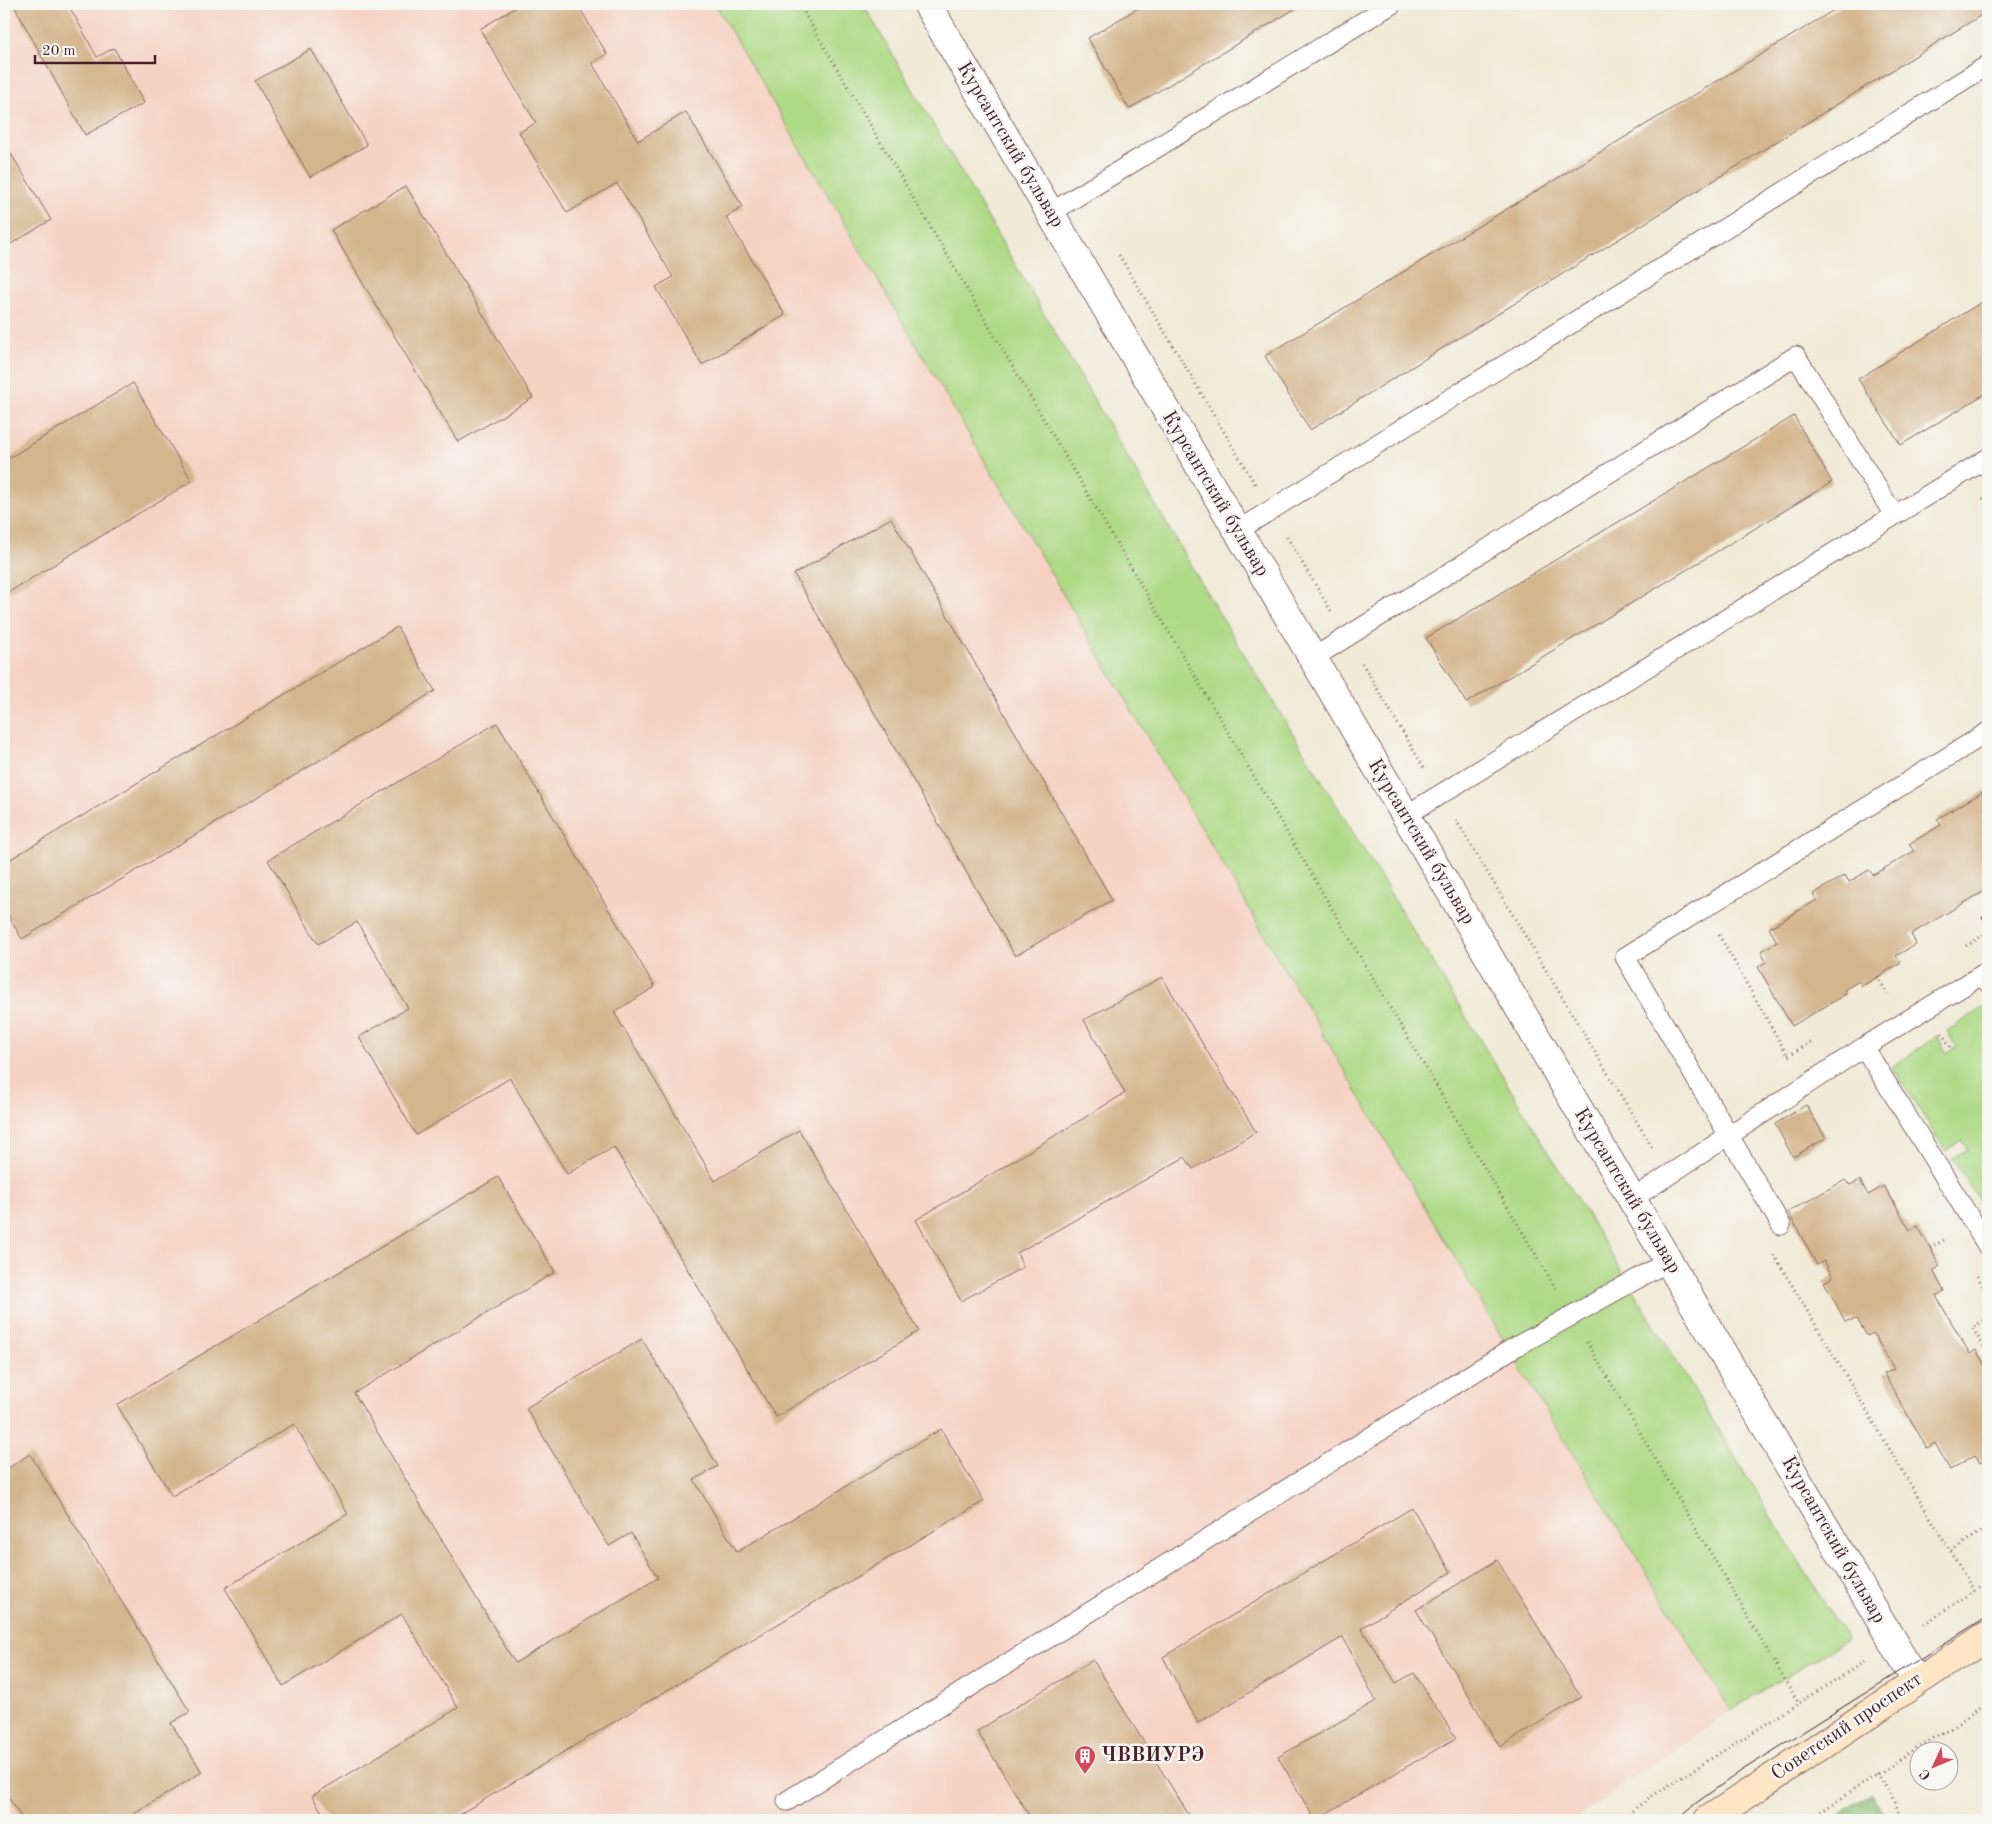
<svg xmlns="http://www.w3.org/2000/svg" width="1992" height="1824" viewBox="0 0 1992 1824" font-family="'Old Standard TT',serif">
  <rect width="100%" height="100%" fill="#f6f6f2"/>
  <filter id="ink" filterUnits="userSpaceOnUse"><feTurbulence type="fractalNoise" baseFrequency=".02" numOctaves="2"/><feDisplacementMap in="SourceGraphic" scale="10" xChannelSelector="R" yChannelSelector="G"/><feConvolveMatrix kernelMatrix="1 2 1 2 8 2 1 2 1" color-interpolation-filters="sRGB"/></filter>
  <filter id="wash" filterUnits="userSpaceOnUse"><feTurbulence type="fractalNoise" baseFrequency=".0096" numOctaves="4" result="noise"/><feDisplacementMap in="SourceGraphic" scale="20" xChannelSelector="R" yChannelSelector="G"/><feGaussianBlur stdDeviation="1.12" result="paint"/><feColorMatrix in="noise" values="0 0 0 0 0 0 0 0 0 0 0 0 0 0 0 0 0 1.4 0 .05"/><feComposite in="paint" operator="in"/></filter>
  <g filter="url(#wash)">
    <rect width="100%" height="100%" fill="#f0ead6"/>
    <!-- built -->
    <path fill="#f6d2c3" d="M 4,4 L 715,4 L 1524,1375 L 1731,1710 L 1574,1820 L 4,1820 Z"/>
    <!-- green -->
    <path fill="#aeda86" stroke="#7c7c58" d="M 715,4 L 863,4 L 1208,595 L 1847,1640 L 1731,1710 L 1524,1375 Z
      M 1988,1004 L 1988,1215 L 1952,1158 L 1968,1149 L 1962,1140 L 1946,1151 L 1892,1067 L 1937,1036 L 1947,1053 L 1956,1047 L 1947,1031 Z"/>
    <!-- forest -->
    <path fill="#8aba73" stroke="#6a6c4f" d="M 1872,1793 L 1889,1820 L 1831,1820 Z"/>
    <g id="blocks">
      <!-- building -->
      <path fill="#d4b58d" d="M 13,4 L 68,4 L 97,57 L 114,48 L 144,103 L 85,135 Z
        M 521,4 L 577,4 L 607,54 L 592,63 L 638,141 L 686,112 L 743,207 L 726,217 L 785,315 L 702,365 L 656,287 L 673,277 L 617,183 L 567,213 L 519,132 L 536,123 L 480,29 Z
        M 1145,4 L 1303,4 L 1129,109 L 1088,38 Z
        M 1844,4 L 1988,4 L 1988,11 L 1310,430 L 1265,356 Z
        M 311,49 L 367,145 L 310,177 L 255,81 Z
        M 4,142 L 51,220 L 4,248 Z
        M 406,186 L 533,398 L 458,442 L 331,230 Z
        M 1988,298 L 1988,392 L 1901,445 L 1858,379 Z
        M 133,383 L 192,481 L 4,595 L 4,461 Z
        M 1794,416 L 1832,482 L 1466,703 L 1426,638 Z
        M 891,518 L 1112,900 L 1015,956 L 794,574 Z
        M 397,627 L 435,691 L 22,939 L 4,908 L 4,863 Z
        M 497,723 L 655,987 L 614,1012 L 715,1181 L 799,1130 L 919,1331 L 776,1417 L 614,1147 L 567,1174 L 510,1078 L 416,1135 L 359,1037 L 408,1008 L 357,922 L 318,944 L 268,860 Z
        M 1988,789 L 1988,889 L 1911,934 L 1916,944 L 1896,956 L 1901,963 L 1862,986 L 1859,981 L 1844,990 L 1846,994 L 1792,1026 L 1758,967 L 1766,962 L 1761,951 L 1777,942 L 1769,928 L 1817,900 L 1813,894 L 1845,875 L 1849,882 L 1869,870 L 1873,875 L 1914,851 L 1909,844 L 1941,825 L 1937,819 Z
        M 1162,977 L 1256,1132 L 1193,1169 L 1185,1157 L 1017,1253 L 1023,1267 L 961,1301 L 916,1220 L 1125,1093 L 1084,1020 Z
        M 1806,1105 L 1826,1138 L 1793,1157 L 1775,1124 Z
        M 498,1177 L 555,1272 L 354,1393 L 515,1663 L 658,1578 L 631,1533 L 609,1546 L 526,1408 L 642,1339 L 718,1466 L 694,1480 L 737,1552 L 941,1429 L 984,1501 L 450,1820 L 327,1820 L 312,1796 L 458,1708 L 402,1614 L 283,1686 L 225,1588 L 348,1514 L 294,1424 L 172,1496 L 117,1405 Z
        M 1845,1180 L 1850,1185 L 1860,1180 L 1868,1195 L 1884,1186 L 1910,1230 L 1918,1226 L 1940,1266 L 1933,1271 L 1944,1291 L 1936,1296 L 1970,1354 L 1976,1350 L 1985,1366 L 1988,1364 L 1988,1458 L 1980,1463 L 1975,1455 L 1950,1470 L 1935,1443 L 1927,1448 L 1884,1374 L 1894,1369 L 1873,1333 L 1867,1336 L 1857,1319 L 1845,1321 L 1824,1282 L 1833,1277 L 1824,1261 L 1817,1265 L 1788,1212 Z
        M 30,1454 L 190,1712 L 171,1723 L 202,1772 L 124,1820 L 23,1820 L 4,1790 L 4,1471 Z
        M 1412,1508 L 1451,1572 L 1361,1628 L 1396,1683 L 1414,1673 L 1456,1738 L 1315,1820 L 1278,1757 L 1376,1701 L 1343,1637 L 1198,1723 L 1163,1657 Z
        M 1497,1560 L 1581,1697 L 1500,1747 L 1416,1610 Z
        M 1093,1660 L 1192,1820 L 1032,1820 L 977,1731 Z"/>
    </g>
  </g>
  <g filter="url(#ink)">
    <use href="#blocks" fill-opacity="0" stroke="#846667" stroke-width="1"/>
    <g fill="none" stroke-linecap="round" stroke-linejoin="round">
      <!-- service casing -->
      <g stroke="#846667" stroke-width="21">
        <path id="service" d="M 1050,213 L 1392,4
          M 1237,531 L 1988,65
          M 1313,658 L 1796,356 L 1894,515
          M 1405,816 L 1988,458
          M 1864,1047 L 1983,974 L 1988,983
          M 1632,1199 L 1864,1047 L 1988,1247
          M 1781,1225 L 1625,957 L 1988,732
          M 787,1801 L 1510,1350 L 1669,1261"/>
      </g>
      <!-- minor casing -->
      <g stroke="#846667" stroke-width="30">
        <path id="minor" d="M 927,4 L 1916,1681"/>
      </g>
      <!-- secondary casing -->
      <g stroke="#846667" stroke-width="30">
        <path id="secondary" d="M 1708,1820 L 1988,1635"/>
      </g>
      <!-- path -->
      <path stroke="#846667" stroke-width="3" stroke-dasharray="1 4" stroke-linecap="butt" d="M 799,4 L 1556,1289
        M 1119,255 L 1255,484
        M 1983,498 L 1988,506
        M 1287,537 L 1331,611
        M 1362,663 L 1424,768
        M 1456,820 L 1653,1149
        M 1988,915 L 1983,918 L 1988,927
        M 1719,935 L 1788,1056 L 1814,1040
        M 1966,946 L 1988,932
        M 1877,977 L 1888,994
        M 1942,1033 L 1952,1050
        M 1930,1248 L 1947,1238
        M 1774,1255 L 1974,1591
        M 1977,1276 L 1988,1295
        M 1988,1318 L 1972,1328 L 1988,1353
        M 1587,1342 L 1799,1704
        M 1951,1551 L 1988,1527
        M 1924,1624 L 1988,1582
        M 1877,1773 L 1905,1820
        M 1620,1820 L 1649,1798 L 1864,1662
        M 1807,1820 L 1988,1703"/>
      <!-- service -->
      <use href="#service" stroke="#fff" stroke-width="19"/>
      <!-- minor -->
      <use href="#minor" stroke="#fff" stroke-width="28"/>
      <!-- secondary -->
      <use href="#secondary" stroke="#fee5c5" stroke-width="28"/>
      <!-- tram -->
      <path stroke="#4a1f2b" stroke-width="1" d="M 1677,1820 L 1696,1803 L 1741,1771 L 1988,1616"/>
    </g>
  </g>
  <!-- icons -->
  <defs>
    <g id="building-pin" transform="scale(1.125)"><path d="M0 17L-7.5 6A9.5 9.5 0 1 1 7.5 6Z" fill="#d1495b" stroke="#f6f6f2"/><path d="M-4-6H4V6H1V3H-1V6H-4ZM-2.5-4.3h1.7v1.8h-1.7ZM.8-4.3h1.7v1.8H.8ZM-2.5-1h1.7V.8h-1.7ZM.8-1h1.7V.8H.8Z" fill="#fff"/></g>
  </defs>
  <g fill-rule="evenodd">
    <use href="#building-pin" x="1085" y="1756"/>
  </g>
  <g text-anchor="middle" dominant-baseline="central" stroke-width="5" stroke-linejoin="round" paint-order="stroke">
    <!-- street labels -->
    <g font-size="20" fill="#4a1f2b" stroke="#f6f6f2">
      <text transform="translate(1010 145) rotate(59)">Курсантский бульвар</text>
      <text transform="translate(1215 494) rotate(59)">Курсантский бульвар</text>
      <text transform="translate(1421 842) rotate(59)">Курсантский бульвар</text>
      <text transform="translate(1627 1191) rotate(59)">Курсантский бульвар</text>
      <text transform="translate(1833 1540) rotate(60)">Курсантский бульвар</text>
      <text transform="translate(1847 1727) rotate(-34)">Советский проспект</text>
    </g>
    <!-- poi labels -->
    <g font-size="20" font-weight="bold" fill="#4a1f2b" stroke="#f6f6f2" text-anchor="start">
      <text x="1101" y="1756">ЧВВИУРЭ</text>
    </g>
  </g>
  <!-- margin -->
  <rect width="1992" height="1824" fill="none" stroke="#f6f6f2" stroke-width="20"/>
  <!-- north arrow -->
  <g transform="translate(1934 1766) rotate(226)"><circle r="24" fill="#f6f6f2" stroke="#b1a0a2"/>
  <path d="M0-4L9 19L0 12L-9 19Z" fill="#d1495b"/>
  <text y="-8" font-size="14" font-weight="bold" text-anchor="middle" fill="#4a1f2b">С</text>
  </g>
  <!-- scale -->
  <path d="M35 55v8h120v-8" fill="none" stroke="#4a1f2b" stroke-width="2.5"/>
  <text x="42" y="55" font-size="15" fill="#4a1f2b" stroke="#f6f6f2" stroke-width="4" paint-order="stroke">20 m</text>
</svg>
